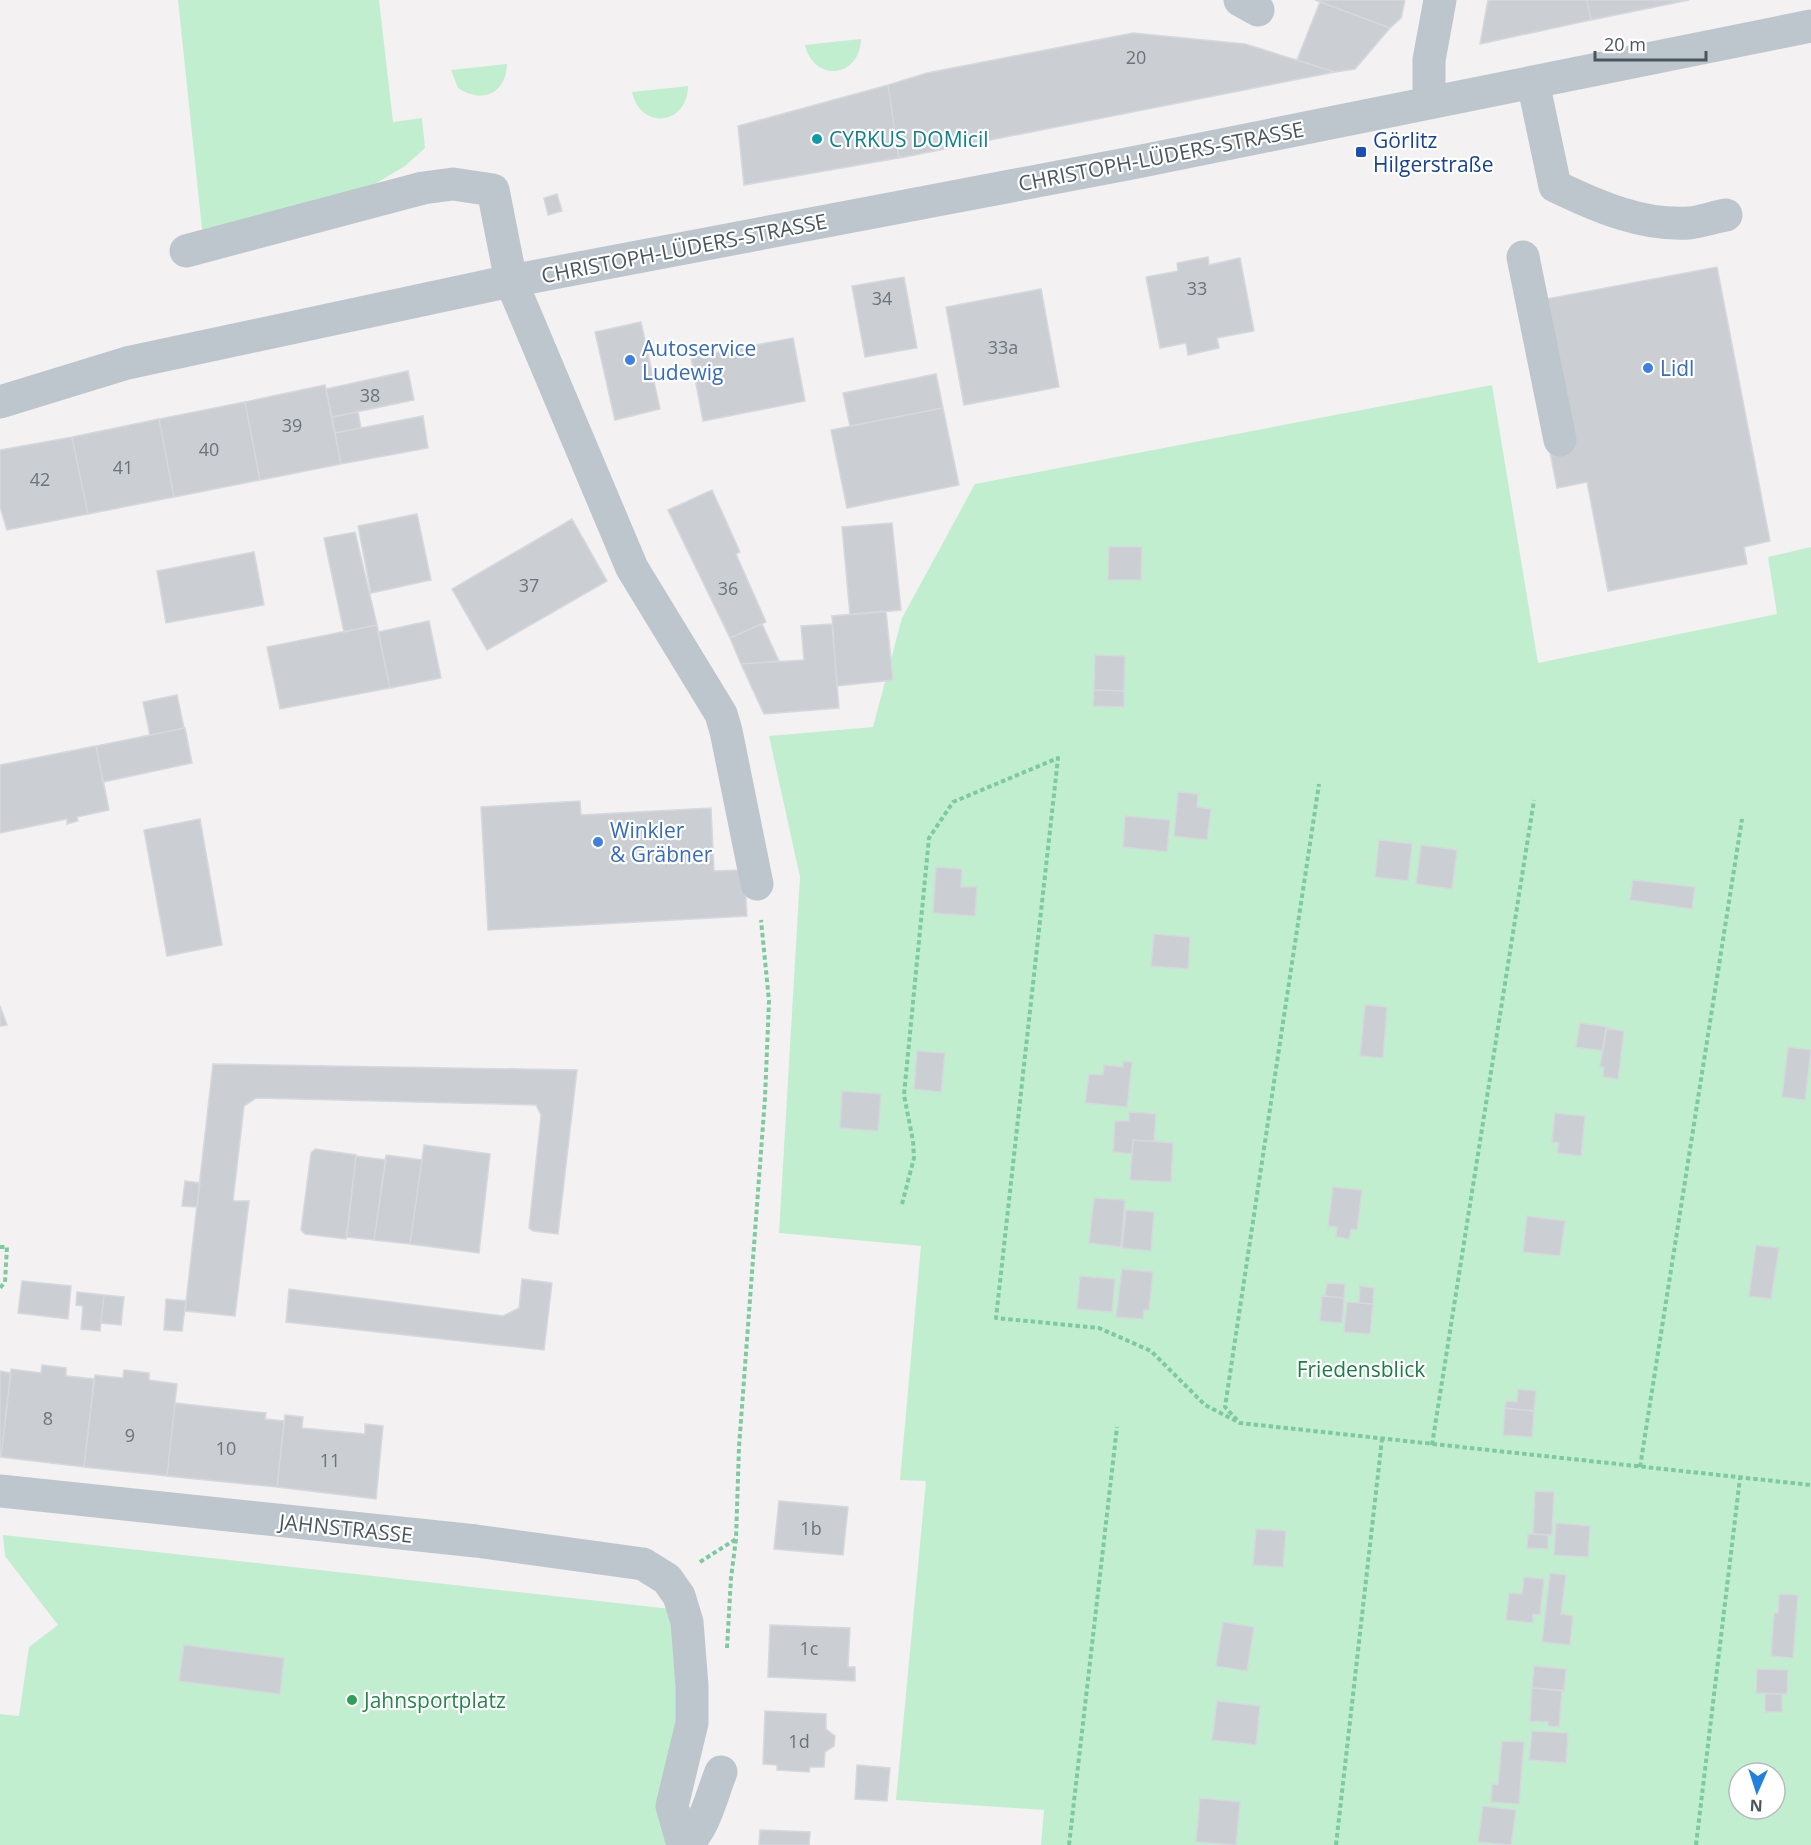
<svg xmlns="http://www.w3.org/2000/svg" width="1811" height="1845" viewBox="0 0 1811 1845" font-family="'Open Sans',sans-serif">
  <rect width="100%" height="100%" fill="#f3f1f1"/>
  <!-- green -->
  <path fill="#c2eed0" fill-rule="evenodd" d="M 178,0 L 379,0 L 393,122 L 422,118 L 425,148 L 405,166 L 373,185 L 207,231 L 202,229 Z
    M 861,39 C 860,78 814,83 805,45 Z
    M 507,64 C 506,94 482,104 458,88 L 451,70 Z
    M 688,86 C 688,125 641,131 632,92 Z
    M 1492,385 L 1538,663 L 1777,614 L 1768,557 L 1811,547 L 1811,1845 L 1041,1845 L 1044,1810 L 896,1800 L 926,1481 L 900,1480 L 921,1246 L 779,1233 L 800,877 L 769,736 L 873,727 L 902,618 L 975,484 ZM 1739,1773 L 1775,1773 L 1775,1809 L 1739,1809 Z
    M 3,1535 L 671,1609 L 682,1686 L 668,1845 L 0,1845 L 0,1714 L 19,1716 L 29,1647 L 58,1625 L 5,1556 Z"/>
  <!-- building -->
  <path fill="#cbced3" stroke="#d5d8dc" stroke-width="1.5" d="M 1315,0 L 1405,0 L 1401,18 L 1390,28 Z
    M 1488,0 L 1587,0 L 1591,20 L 1480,44 Z
    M 1587,0 L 1689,0 L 1591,20 Z
    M 1320,2 L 1390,28 L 1355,69 L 1335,72 L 1297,60 Z
    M 1133,33 L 1245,44 L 1335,72 L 899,158 L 888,85 L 927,73 Z
    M 888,85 L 899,158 L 744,185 L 738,126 Z
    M 557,194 L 562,211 L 548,215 L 544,198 Z
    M 1208,257 L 1209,265 L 1240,258 L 1254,331 L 1217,338 L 1219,348 L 1188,355 L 1186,343 L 1160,348 L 1146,277 L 1178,271 L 1177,263 Z
    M 1717,267 L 1770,541 L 1744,547 L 1747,564 L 1608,591 L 1587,482 L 1557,488 L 1548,442 L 1546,299 Z
    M 904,277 L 917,348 L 865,357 L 852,286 Z
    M 1041,289 L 1059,387 L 964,405 L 946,307 Z
    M 641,322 L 660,409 L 615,420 L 595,332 Z
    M 793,338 L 805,401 L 703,421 L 691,357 Z
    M 408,371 L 414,400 L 332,417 L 326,389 Z
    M 936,374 L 943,408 L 850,426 L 843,393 Z
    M 325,385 L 341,464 L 260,480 L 245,402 Z
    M 245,402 L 260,480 L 174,497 L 159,419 Z
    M 943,408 L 959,485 L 847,508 L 831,430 Z
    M 358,412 L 361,428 L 335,433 L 332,417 Z
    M 423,416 L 428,448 L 341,464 L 335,433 Z
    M 159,419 L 174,497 L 88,514 L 72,437 Z
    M 72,437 L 88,514 L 7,530 L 0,507 L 0,450 Z
    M 712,490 L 740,552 L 736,554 L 766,622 L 730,638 L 668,510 Z
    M 417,514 L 431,580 L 371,593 L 358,526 Z
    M 572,519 L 607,581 L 487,650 L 452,589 Z
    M 892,523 L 901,610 L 850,615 L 842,527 Z
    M 355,532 L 377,625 L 344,632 L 324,538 Z
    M 1109,547 L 1142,547 L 1141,580 L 1108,580 Z
    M 254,552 L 264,605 L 166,623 L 157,571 Z
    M 886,611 L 893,680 L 837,686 L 832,616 Z
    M 429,621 L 441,678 L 390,688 L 378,632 Z
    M 762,624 L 779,661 L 741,664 L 730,638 Z
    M 832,624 L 839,708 L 764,714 L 741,664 L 804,660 L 801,626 Z
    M 377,625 L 390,688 L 280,709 L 267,647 Z
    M 1095,655 L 1125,656 L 1124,691 L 1094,690 Z
    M 1094,690 L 1124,691 L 1124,707 L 1093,706 Z
    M 177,695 L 184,728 L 150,735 L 143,702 Z
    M 185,728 L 192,763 L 103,782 L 96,746 Z
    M 96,746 L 109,810 L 77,817 L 78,821 L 67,824 L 67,819 L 0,833 L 0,765 Z
    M 1178,792 L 1198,794 L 1197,807 L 1211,809 L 1207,840 L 1174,836 Z
    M 580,801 L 581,815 L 711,808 L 714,871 L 744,870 L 747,916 L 488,930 L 481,807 Z
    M 1125,816 L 1170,820 L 1167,852 L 1123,847 Z
    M 200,819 L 222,945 L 167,956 L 144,830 Z
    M 1379,840 L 1412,844 L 1408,881 L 1375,877 Z
    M 1421,845 L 1457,850 L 1452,889 L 1416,884 Z
    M 936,867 L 962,869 L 961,887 L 977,887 L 975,916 L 933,913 Z
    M 1633,880 L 1695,887 L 1692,909 L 1630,900 Z
    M 1154,934 L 1190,937 L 1188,969 L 1151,966 Z
    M 1365,1005 L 1387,1007 L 1383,1058 L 1360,1056 Z
    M 0,1006 L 7,1025 L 0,1026 Z
    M 1580,1023 L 1607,1027 L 1603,1051 L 1576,1047 Z
    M 1606,1028 L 1624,1031 L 1618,1079 L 1603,1077 L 1604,1067 L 1600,1067 Z
    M 1788,1047 L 1811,1050 L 1805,1100 L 1782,1097 Z
    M 917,1051 L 945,1053 L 941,1092 L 914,1089 Z
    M 1123,1061 L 1132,1062 L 1127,1107 L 1085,1103 L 1089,1074 L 1103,1075 L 1104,1065 L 1123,1067 Z
    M 213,1064 L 577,1070 L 558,1234 L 533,1231 L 529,1228 L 541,1115 L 536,1105 L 256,1098 L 244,1106 L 233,1201 L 249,1201 L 235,1316 L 185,1311 Z
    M 842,1091 L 881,1094 L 878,1131 L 840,1128 Z
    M 1129,1112 L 1156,1114 L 1154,1141 L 1133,1140 L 1132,1154 L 1113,1152 L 1115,1121 L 1129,1121 Z
    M 1555,1113 L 1585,1116 L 1581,1156 L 1557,1153 L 1559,1143 L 1552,1142 Z
    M 1133,1140 L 1173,1143 L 1171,1182 L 1130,1180 Z
    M 424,1145 L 490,1154 L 479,1253 L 410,1244 Z
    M 315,1149 L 356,1155 L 346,1239 L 305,1234 L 301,1230 L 311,1153 Z
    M 386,1155 L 422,1160 L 410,1244 L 374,1240 Z
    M 356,1156 L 386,1160 L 374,1240 L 347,1237 Z
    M 185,1181 L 200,1183 L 197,1207 L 182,1206 Z
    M 1333,1187 L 1362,1190 L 1357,1230 L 1351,1229 L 1349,1239 L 1336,1237 L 1337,1227 L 1328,1226 Z
    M 1094,1198 L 1125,1200 L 1121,1247 L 1089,1243 Z
    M 1126,1210 L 1154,1212 L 1151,1251 L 1122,1248 Z
    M 1527,1216 L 1565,1221 L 1560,1256 L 1523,1252 Z
    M 1756,1245 L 1779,1248 L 1771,1299 L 1749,1296 Z
    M 1122,1269 L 1153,1272 L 1149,1310 L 1144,1310 L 1143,1319 L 1116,1317 Z
    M 1080,1276 L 1115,1279 L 1112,1312 L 1077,1309 Z
    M 522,1279 L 552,1283 L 544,1350 L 286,1322 L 289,1289 L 503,1316 L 519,1308 Z
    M 22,1281 L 71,1286 L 68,1319 L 18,1313 Z
    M 1327,1283 L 1345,1284 L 1344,1298 L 1325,1296 Z
    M 1360,1286 L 1374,1288 L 1373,1304 L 1359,1303 Z
    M 77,1292 L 104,1295 L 100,1331 L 81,1329 L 83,1306 L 76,1305 Z
    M 104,1295 L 124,1297 L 121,1325 L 101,1323 Z
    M 1322,1296 L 1344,1298 L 1342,1323 L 1320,1321 Z
    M 166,1299 L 186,1301 L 182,1331 L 164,1330 Z
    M 1347,1302 L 1373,1304 L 1370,1334 L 1344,1332 Z
    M 42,1365 L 66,1368 L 66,1376 L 94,1379 L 84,1467 L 1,1457 L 11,1369 L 41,1373 Z
    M 124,1370 L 149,1373 L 149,1380 L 177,1384 L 167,1476 L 84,1467 L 95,1375 L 123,1378 Z
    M 0,1371 L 11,1373 L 1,1457 L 0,1457 Z
    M 1518,1389 L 1536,1391 L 1534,1411 L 1505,1408 L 1506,1401 L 1517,1402 Z
    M 175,1403 L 266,1413 L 265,1419 L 284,1421 L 277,1487 L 167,1476 Z
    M 1505,1408 L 1534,1411 L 1532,1437 L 1503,1435 Z
    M 285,1415 L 303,1417 L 302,1428 L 365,1434 L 365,1424 L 383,1426 L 376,1499 L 277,1487 Z
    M 1535,1491 L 1554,1492 L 1552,1535 L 1533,1534 Z
    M 779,1501 L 848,1507 L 843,1555 L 774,1549 Z
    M 1556,1523 L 1590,1526 L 1588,1557 L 1554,1555 Z
    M 1256,1529 L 1286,1531 L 1283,1567 L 1253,1565 Z
    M 1528,1534 L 1548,1535 L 1548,1549 L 1527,1548 Z
    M 1550,1573 L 1566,1575 L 1561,1614 L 1573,1616 L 1570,1645 L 1542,1642 Z
    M 1524,1577 L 1544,1579 L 1540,1615 L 1533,1614 L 1533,1623 L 1506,1620 L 1509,1593 L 1522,1594 Z
    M 1779,1594 L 1798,1595 L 1793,1658 L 1771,1656 L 1774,1613 L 1778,1613 Z
    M 1223,1622 L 1254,1627 L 1247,1671 L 1216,1666 Z
    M 770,1625 L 850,1628 L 848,1667 L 855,1667 L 855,1681 L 768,1677 Z
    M 184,1645 L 284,1658 L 280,1694 L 179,1681 Z
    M 1534,1666 L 1566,1669 L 1564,1691 L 1532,1688 Z
    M 1757,1669 L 1788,1670 L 1787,1694 L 1756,1693 Z
    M 1532,1688 L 1562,1690 L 1559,1727 L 1548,1726 L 1548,1722 L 1530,1721 Z
    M 1765,1694 L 1782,1694 L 1782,1712 L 1765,1712 Z
    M 1217,1701 L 1260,1706 L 1256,1745 L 1212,1740 Z
    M 765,1711 L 826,1714 L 826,1729 L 835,1736 L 834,1746 L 825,1752 L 824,1767 L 810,1767 L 809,1772 L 777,1770 L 777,1765 L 763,1764 Z
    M 1532,1731 L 1568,1733 L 1566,1763 L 1529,1760 Z
    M 1502,1741 L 1524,1742 L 1519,1804 L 1491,1802 L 1492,1784 L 1498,1785 Z
    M 857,1765 L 890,1768 L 887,1801 L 855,1799 Z
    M 1200,1798 L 1240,1802 L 1236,1845 L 1196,1842 Z
    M 1483,1806 L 1516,1810 L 1511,1845 L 1478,1842 Z
    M 760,1830 L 810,1832 L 809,1845 L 759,1845 Z"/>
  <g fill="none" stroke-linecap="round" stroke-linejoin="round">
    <!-- path -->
    <path stroke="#7ccb9e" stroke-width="4" stroke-dasharray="4.5 3" stroke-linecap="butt" d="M 902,1204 L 914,1158 L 913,1141 L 904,1095 L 929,838 L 953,802 L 1058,758 L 996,1318 L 1099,1328 L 1151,1351 L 1205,1405 L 1240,1423 L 1811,1485
      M 0,1247 L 7,1247 L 5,1282 L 0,1288
      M 1237,1420 L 1225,1407 L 1319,784
      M 1432,1445 L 1534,800
      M 1640,1467 L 1742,819
      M 700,1562 L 736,1539
      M 727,1648 L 731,1578 L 736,1539 L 739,1447 L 765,1098 L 769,1001 L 761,920
      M 1069,1845 L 1117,1427
      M 1336,1845 L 1382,1439
      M 1696,1845 L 1740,1478"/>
    <!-- minor -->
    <path stroke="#bdc6cd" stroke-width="33" d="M 1240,0 L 1258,10
      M 1533,82 L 1555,186 C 1596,206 1642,226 1689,223 C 1701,222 1714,217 1726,215
      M 1429,102 L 1429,60 L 1440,0
      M 186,251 L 423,188 L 453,184 L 493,190 L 511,281 L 632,568 L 721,714 L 726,731 L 757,884
      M 1523,257 L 1560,440
      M 0,402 L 127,363 L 511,281 L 1132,163 L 1811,26
      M 0,1491 L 476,1541 L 643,1564 L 667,1579 L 679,1596 L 687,1622 L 692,1686 L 692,1723 L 672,1806 L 683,1845
      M 685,1845 C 704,1831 712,1794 721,1772"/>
  </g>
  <!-- markers -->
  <circle fill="#0f9aa8" stroke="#fff" stroke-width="2" cx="817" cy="139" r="6"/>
  <rect fill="#1a4fb4" stroke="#fff" stroke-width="2" x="1355" y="146" width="12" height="12" rx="3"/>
  <g fill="#3f7fe0" stroke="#fff" stroke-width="2">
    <circle cx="630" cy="360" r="6"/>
    <circle cx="1648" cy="368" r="6"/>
    <circle cx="598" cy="842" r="6"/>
  </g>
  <circle fill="#2e9e5b" stroke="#fff" stroke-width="2" cx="352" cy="1700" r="6"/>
  <g text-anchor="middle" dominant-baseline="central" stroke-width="4.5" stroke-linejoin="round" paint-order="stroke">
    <!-- number labels -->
    <g font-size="18" fill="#6a747b">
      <text x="1136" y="57">20</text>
      <text x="1197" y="288">33</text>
      <text x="882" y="298">34</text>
      <text x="1003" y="347">33a</text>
      <text x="370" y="395">38</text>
      <text x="292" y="425">39</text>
      <text x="209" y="449">40</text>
      <text x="123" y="467">41</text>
      <text x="40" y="479">42</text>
      <text x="529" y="585">37</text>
      <text x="728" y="588">36</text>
      <text x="48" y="1418">8</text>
      <text x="130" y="1435">9</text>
      <text x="226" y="1448">10</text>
      <text x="330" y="1460">11</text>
      <text x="811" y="1528">1b</text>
      <text x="809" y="1648">1c</text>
      <text x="799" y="1741">1d</text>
    </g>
    <!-- culture labels -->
    <g font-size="21" fill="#0d838f" stroke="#fff" text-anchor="start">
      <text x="829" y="139">CYRKUS DOMicil</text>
    </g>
    <!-- transit labels -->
    <g font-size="21" fill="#164399" stroke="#fff" text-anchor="start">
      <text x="1373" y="140">Görlitz<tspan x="1373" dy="24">Hilgerstraße</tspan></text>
    </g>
    <!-- street labels -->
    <g font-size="21" fill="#49565e" stroke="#fff">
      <text transform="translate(1161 156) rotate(-11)">CHRISTOPH-LÜDERS-STRASSE</text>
      <text transform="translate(684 248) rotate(-11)">CHRISTOPH-LÜDERS-STRASSE</text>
      <text transform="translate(346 1528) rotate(6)">JAHNSTRASSE</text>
    </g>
    <!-- shop labels -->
    <g font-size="21" fill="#366cbe" stroke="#fff" text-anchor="start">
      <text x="642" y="348">Autoservice<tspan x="642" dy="24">Ludewig</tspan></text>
      <text x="1660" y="368">Lidl</text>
      <text x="610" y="830">Winkler<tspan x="610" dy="24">&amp; Gräbner</tspan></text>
    </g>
    <!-- park labels -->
    <g font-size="21" fill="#1c7d45" stroke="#fff">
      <text x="1361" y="1369">Friedensblick</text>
    </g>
    <!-- leisure labels -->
    <g font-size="21" fill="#27864d" stroke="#fff" text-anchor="start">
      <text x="364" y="1700">Jahnsportplatz</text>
    </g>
  </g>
  <!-- north arrow -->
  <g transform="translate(1757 1791) rotate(183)"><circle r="28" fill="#ffffff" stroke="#b6bbbf" stroke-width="1.5"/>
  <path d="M0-4.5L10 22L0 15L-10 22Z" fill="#2281dd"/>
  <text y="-9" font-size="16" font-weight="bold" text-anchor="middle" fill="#49565e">N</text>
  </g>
  <!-- scale -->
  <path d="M1595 51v9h111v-9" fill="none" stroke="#49565e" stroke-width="3"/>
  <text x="1604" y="51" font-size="18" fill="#49565e" stroke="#ffffff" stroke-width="4.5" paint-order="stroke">20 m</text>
</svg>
